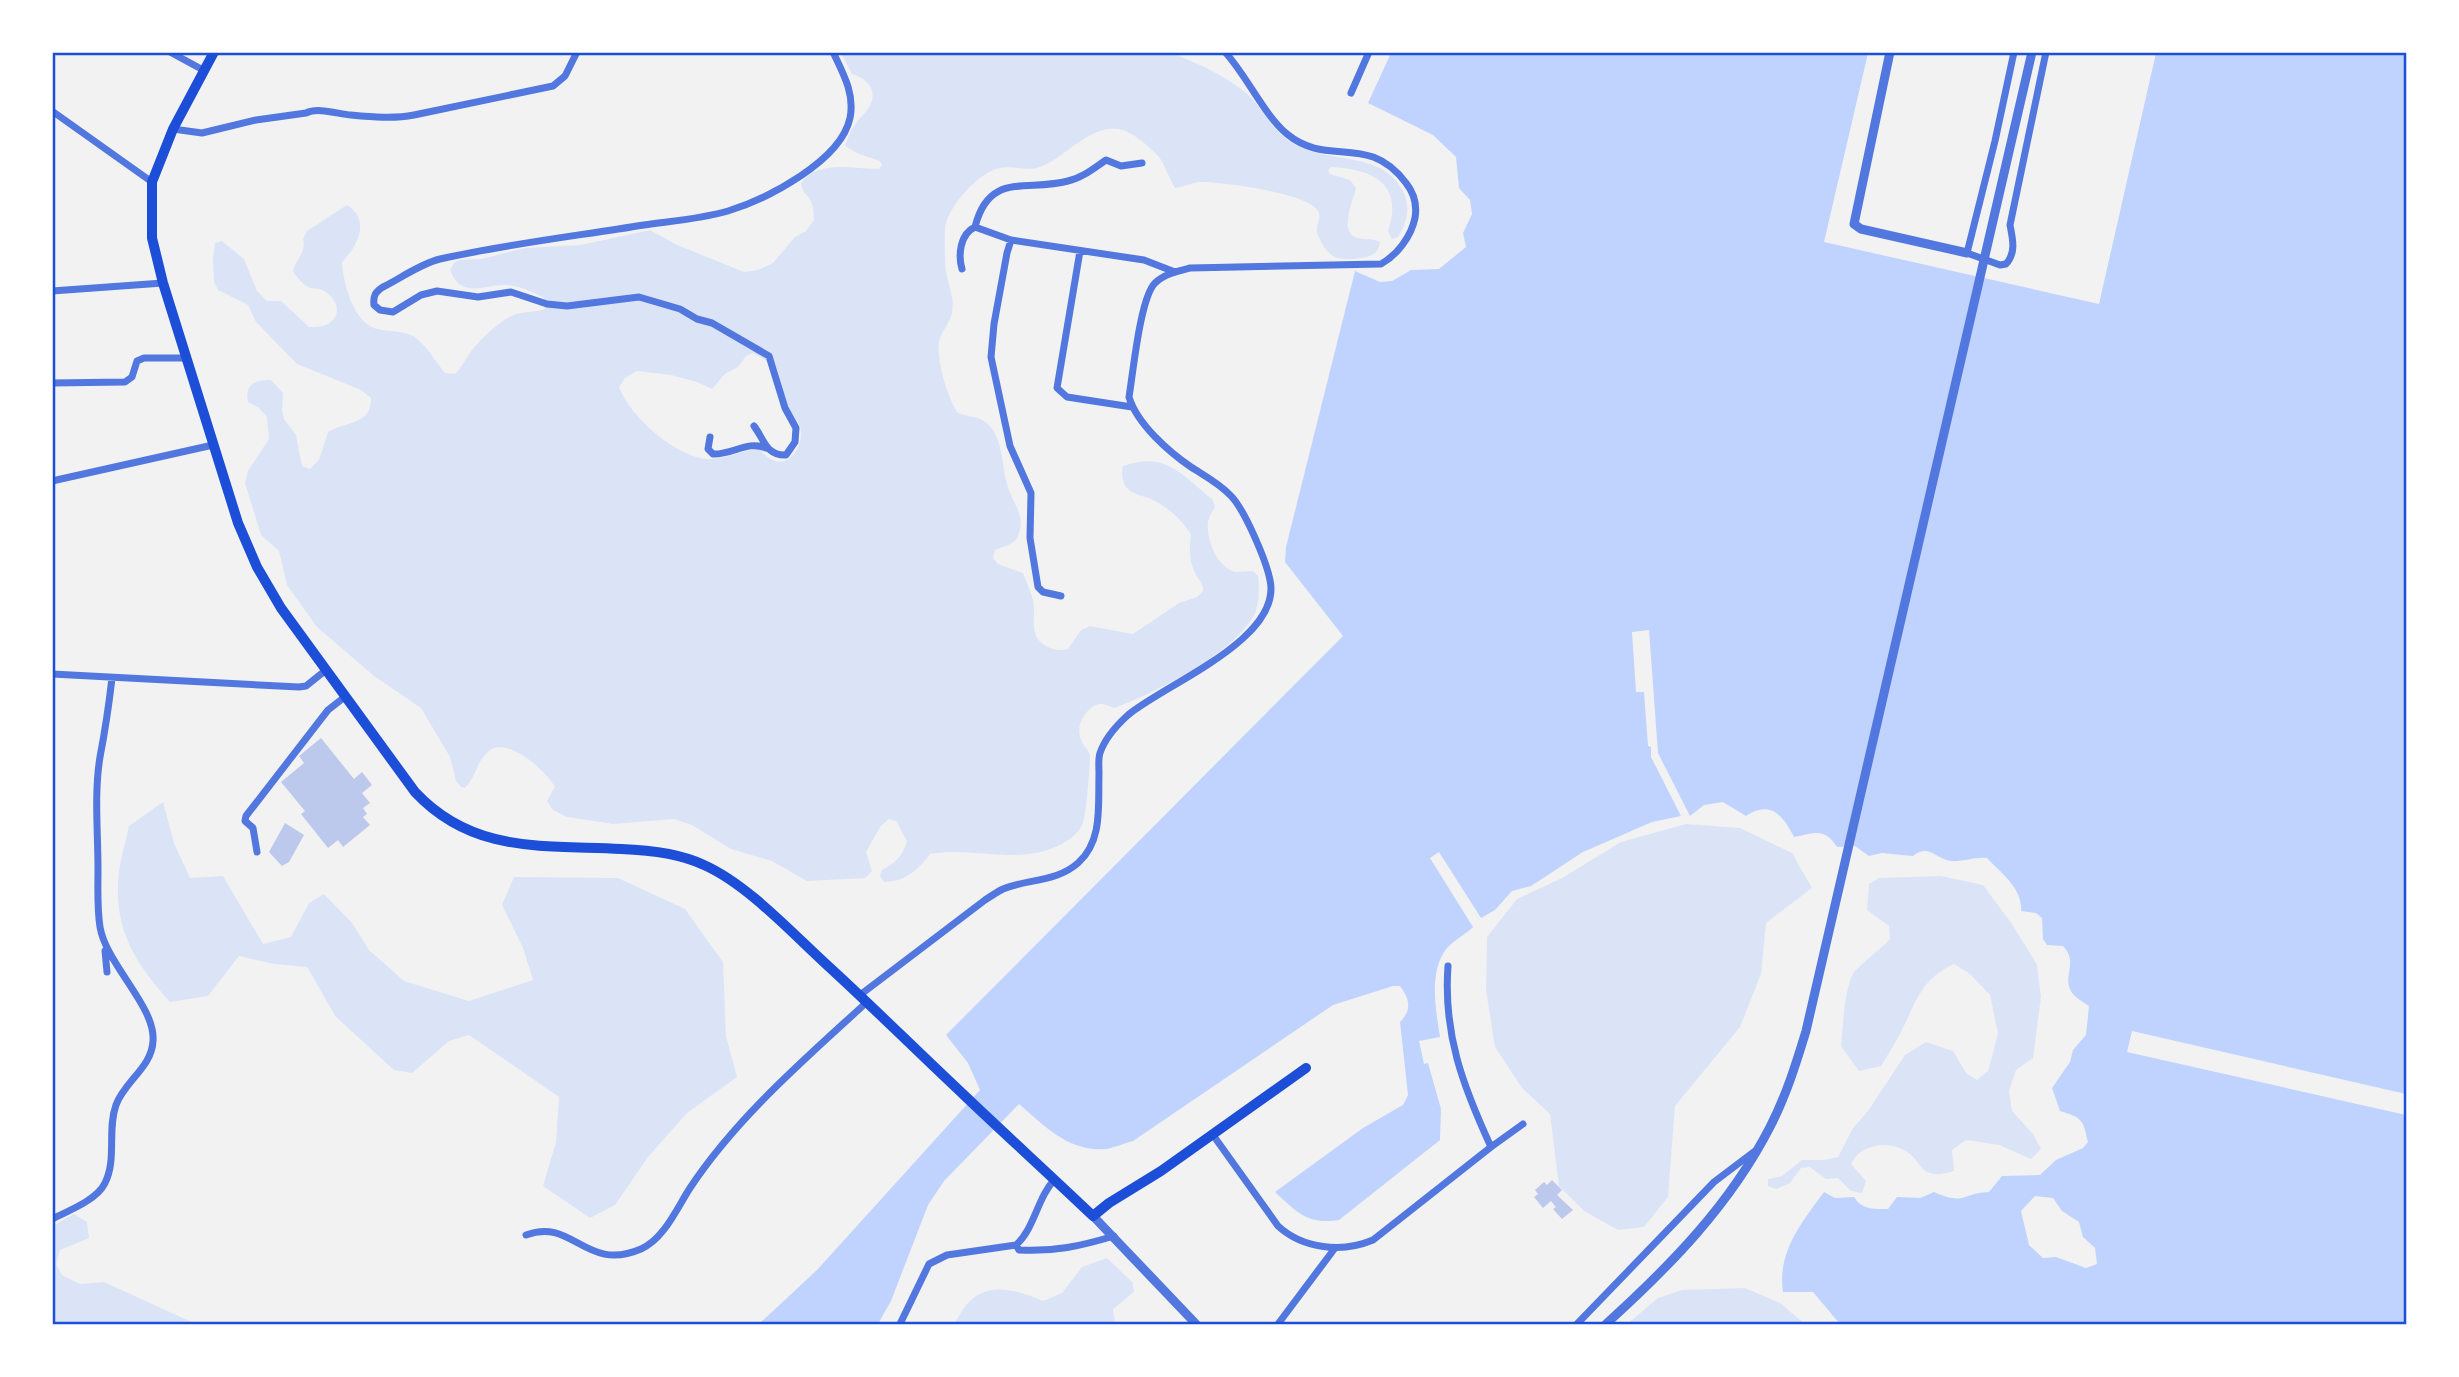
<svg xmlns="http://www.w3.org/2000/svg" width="2459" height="1377" viewBox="0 0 2459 1377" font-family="'Times New Roman',serif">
  <rect width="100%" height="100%" fill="#f2f2f2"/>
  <!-- green -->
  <path fill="#dbe4f7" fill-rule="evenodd" d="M 841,53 L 1170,53 C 1194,61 1226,76 1246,93 C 1262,107 1271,128 1289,141 C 1324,166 1381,148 1403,191 C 1411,207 1407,223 1398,237 L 1392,239 L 1388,231 C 1404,184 1373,169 1331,167 L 1328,171 L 1330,174 L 1350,180 L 1356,188 C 1353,201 1338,234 1358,238 C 1367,240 1372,238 1380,242 C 1379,246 1379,249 1376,252 C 1370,259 1344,261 1335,257 C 1326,253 1319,240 1317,231 C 1316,224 1322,218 1318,211 C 1308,193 1222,182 1201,182 C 1193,182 1183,187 1175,188 C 1170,180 1163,161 1158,156 C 1150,147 1130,130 1118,129 C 1086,126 1066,159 1037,168 C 1026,171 1012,165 1000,168 C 979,172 952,203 946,223 C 944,227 945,266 946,271 C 948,286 955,297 952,313 C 950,323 941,332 939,342 C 936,359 948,399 958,413 C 968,417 980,416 988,424 C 1005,442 1001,469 1009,490 C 1015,506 1026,518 1018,536 C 1014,545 1004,546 995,550 L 993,558 L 998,564 L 1023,573 C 1026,582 1031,591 1033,600 C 1037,618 1027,635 1046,646 C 1053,650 1060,651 1068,649 L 1081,630 L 1090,626 L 1133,634 L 1179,603 L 1197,597 L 1203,591 C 1203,583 1200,582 1196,575 C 1189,562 1189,548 1191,534 C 1181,519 1169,508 1153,500 C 1145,496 1133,495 1127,488 C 1122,483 1121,473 1123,466 C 1165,451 1181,474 1212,499 L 1215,506 C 1213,511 1209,517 1208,522 C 1206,539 1217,568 1236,572 C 1241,572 1248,571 1253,571 L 1258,576 C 1259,588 1260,601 1255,613 C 1238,651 1152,695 1114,708 C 1105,704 1098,701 1090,709 C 1080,718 1076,730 1082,742 C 1085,748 1089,750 1090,756 C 1090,767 1086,818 1082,826 C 1078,833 1069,840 1062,844 C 1017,867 976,846 930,854 C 918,870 905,882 884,882 L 880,876 L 882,870 C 895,863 903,856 907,841 L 896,821 L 889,819 L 880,827 L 866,852 L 872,871 L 865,878 L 807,881 L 772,861 L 731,849 L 692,825 L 674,819 L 613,824 L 567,817 L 553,810 L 547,801 L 555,787 C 546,771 508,736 489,751 C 477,760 476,777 465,788 L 461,787 L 456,781 L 450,757 L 421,708 L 374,676 L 317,627 L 287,585 L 279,551 L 261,535 L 245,483 L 248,471 L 269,439 L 267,417 L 259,408 L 248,402 C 244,385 255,379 271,380 L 283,393 L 282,410 L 284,419 L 296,435 L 302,466 L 310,469 L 319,460 L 328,432 C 347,421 371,425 371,398 L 361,390 L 297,364 L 256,322 L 248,305 L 218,290 L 214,282 L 213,259 L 215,243 L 222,241 L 244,259 L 257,291 L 267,301 L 281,301 L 309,327 C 319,327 329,327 335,317 C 341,307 332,294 322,290 C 318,288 314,289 310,288 C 303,285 298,278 293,272 C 295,259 307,253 303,239 L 307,231 L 347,205 C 371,220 358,246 342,262 C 343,281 352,316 370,326 C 382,333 400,329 413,336 C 426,344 435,361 445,373 L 455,374 C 461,368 463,363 468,356 C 477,342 498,322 513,315 C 523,311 535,313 545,309 L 544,298 C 532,292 520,286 507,285 C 485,284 461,300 450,270 L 454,263 L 459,260 L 481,259 L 525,248 L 581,245 L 650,230 L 675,244 L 744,272 L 758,270 L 773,263 L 795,237 L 806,231 L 814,220 L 813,207 L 810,199 L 803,191 L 801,183 C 818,159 853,169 879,169 L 882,165 L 880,161 L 859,154 L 845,146 C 848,138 850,131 855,125 C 859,118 865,114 869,107 C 879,91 867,78 852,74 ZM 753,353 L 776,366 C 781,380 783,395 789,408 C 792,415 797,420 800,427 C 804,438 797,454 787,460 C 776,465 766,457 759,449 C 742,450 727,459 710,459 C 678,459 630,417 619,387 L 625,378 L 637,371 L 671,375 L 697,382 L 712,389 L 725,374 L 738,367 L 746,356 Z
    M 163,802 L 174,843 L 190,878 L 223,876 L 263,944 L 291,937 L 309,903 L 324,894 L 352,923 L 369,950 L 404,981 L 469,1001 L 533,980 L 523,948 L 502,905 L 514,877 L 618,878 L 685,909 L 723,962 L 726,1036 L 737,1077 L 687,1113 L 648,1157 L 615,1205 L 590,1218 L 543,1186 L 556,1142 L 559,1097 L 469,1035 L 449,1041 L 412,1073 L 394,1070 L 336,1017 L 307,967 L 274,964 L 239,956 L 208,996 L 170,1002 C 139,967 116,935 118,885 C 118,866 125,845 129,826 Z
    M 1686,824 L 1740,828 L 1792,853 L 1812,888 L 1766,923 L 1761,974 L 1740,1027 L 1675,1106 L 1668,1197 L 1644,1227 L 1618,1230 L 1584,1211 L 1559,1186 L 1550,1114 L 1522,1088 L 1495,1047 L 1486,990 L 1487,937 L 1517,899 L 1562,878 L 1621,842 Z
    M 1941,876 L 1983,885 L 2012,924 L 2037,965 L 2041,997 L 2033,1058 L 2016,1070 L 2009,1091 L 2012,1111 L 2033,1134 L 2041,1149 L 2031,1159 L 1999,1145 L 1966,1140 L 1952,1150 L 1954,1171 C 1943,1174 1937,1176 1927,1172 C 1920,1168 1918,1161 1912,1156 C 1895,1139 1861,1142 1851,1164 L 1866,1181 L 1862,1193 L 1851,1191 L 1838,1178 L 1826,1179 L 1810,1167 L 1801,1168 L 1790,1183 L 1776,1189 L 1768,1186 L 1768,1179 L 1782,1176 L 1802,1160 L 1824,1160 L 1838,1157 L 1853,1128 L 1868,1111 L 1905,1055 L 1926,1042 L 1953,1051 L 1966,1073 L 1977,1080 L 1988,1071 L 1998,1034 L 1990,995 L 1970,974 L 1954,964 C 1921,979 1916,1002 1901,1032 C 1895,1043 1888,1055 1881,1066 L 1859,1071 L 1841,1046 C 1843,1028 1844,990 1853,974 C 1856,968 1883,947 1890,939 L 1889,926 L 1867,910 L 1869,884 L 1879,878 Z
    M 74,1214 L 87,1222 L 89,1238 L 60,1250 L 56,1264 L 62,1275 L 80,1284 L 104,1282 L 196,1324 L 53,1324 L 53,1226 Z
    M 1107,1258 L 1133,1283 L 1134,1292 L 1113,1309 L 1115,1324 L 954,1324 C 959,1317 963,1307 970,1301 C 990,1281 1021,1291 1043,1301 L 1062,1293 L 1082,1267 Z
    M 1745,1288 L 1780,1303 L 1805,1324 L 1627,1324 L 1658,1298 L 1682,1290 Z"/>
  <!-- water -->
  <path fill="#bfd3fe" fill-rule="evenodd" d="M 1391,53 L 1868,53 L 1824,242 L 2099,304 L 2156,53 L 2406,53 L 2406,1094 L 2132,1031 L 2127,1052 L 2406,1115 L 2406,1324 L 1840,1324 L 1813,1292 L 1783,1292 C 1777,1252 1802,1222 1824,1192 L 1835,1198 L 1854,1197 C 1862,1210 1874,1209 1888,1209 L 1897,1197 L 1920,1198 L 1934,1192 C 1965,1206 1962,1193 1989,1192 L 2002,1176 L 2040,1175 L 2056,1160 L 2083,1148 L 2088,1142 C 2083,1120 2083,1118 2060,1111 L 2052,1088 L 2070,1062 L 2073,1050 L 2086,1035 L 2089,1006 C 2083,1002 2074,997 2071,991 C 2062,975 2079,963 2063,946 L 2047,945 L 2043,939 L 2042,918 L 2036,913 L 2021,911 C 2023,889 2001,873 1987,858 C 1974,857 1963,862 1951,861 C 1936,859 1928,843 1913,856 L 1882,853 L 1869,856 L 1855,846 L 1837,847 C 1824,827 1815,833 1794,837 C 1783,815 1770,800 1746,816 L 1723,802 L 1704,805 L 1690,816 L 1658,753 L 1649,630 L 1632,632 L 1636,692 L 1644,692 L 1648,746 L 1651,747 L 1651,757 L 1681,816 L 1652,822 L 1583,852 L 1531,886 L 1512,891 L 1495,910 L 1481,918 L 1439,852 L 1430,858 L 1473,927 C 1466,934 1453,941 1447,948 C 1428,971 1436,1011 1440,1037 L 1419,1041 L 1424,1064 L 1428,1063 L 1441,1109 L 1440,1140 L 1339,1220 C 1307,1225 1297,1212 1275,1192 L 1363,1128 L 1403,1105 L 1408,1095 L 1400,1022 C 1412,1010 1410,999 1400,986 L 1393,986 L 1333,1005 L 1133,1141 C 1124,1143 1114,1148 1106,1149 C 1068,1152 1045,1126 1019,1104 L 944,1181 L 928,1205 L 891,1301 L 878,1324 L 759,1324 L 817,1270 L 980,1090 L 968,1063 L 946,1035 L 1343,636 L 1285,562 L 1286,547 L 1355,271 L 1380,282 L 1392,281 L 1411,270 L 1439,269 L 1466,247 L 1463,233 L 1472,214 L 1470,200 L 1459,188 L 1456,157 L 1433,135 L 1368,103 ZM 2035,1196 L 2053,1198 L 2062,1211 L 2079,1222 L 2083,1237 L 2095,1248 L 2097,1264 L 2086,1268 L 2056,1257 L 2043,1258 L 2029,1245 L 2021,1211 Z"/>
  <!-- building -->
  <path fill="#bdc9ec" d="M 321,738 L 354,779 L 362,772 L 372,785 L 362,793 L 370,803 L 363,808 L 367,814 L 363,817 L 370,825 L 343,847 L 338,840 L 328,848 L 301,814 L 305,811 L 281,782 L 304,763 L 299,756 Z
    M 285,823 L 304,835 L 289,862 L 282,866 L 269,852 Z
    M 1552,1180 L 1562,1190 L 1557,1195 L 1573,1210 L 1562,1219 L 1553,1209 L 1556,1207 L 1551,1201 L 1543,1208 L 1534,1197 L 1538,1194 L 1535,1190 L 1544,1182 L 1547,1185 Z"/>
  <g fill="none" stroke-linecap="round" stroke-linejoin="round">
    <!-- minor -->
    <path stroke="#5277de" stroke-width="7" d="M 170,52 L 205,71
      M 2014,52 L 1995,141 L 1967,253 L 2000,265 L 2006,264 C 2016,253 2013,240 2010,225 L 2046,52
      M 1351,93 L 1369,52
      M 52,111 L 152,182
      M 173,129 L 202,133 L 256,120 L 306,113 C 318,107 338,114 351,115 C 372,117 394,119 414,115 L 553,86 L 565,76 L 577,52
      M 1142,163 L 1121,166 L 1106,160 C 1094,168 1082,178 1068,181 C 1027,192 989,171 975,227 L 1011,240 L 1144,260 L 1175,272
      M 1011,240 L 1007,253 L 994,324 L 991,357 L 1010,446 L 1031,493 L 1030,538 L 1038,587 L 1043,592 L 1061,596
      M 1080,251 L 1057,388 L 1067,397 L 1132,407
      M 962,269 C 958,255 960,234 975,227
      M 52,291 L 163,283
      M 52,383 L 125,382 L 132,377 L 137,361 L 144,358 L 187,358
      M 754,426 C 764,439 766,456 786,455 L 795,442 L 796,428 L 785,408 L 769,356 L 712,323 L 697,319 L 680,309 L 639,297 L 567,306 L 547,304 L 511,292 L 478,297 L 437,291 L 421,295 L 393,312 L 380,310 L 374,305 C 373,296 375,292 383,287 C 401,278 420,264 440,259 C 507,244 576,236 644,225 C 672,221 700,219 728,211 C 767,199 841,161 850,118 C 855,94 843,73 833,52
      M 710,437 L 708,449 L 713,454 C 732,455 748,440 766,448
      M 52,481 L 213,445
      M 52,674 L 299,687 L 306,686 L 326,670
      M 257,852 L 253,828 L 245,821 L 246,816 L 328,710 L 346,696
      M 105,951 L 107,972
      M 860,995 L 985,900 C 991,896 997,892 1003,889 C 1027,879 1057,882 1078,863 C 1103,841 1098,805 1099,774 C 1099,767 1098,759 1100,753 C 1105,738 1117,725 1128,715 C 1165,684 1283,639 1270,580 C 1266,560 1244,508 1230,495 C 1219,483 1205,476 1191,467 C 1169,452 1137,424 1129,397 C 1133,374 1140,298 1155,283 C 1164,274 1178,271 1190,268 L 1381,264 C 1397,255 1411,237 1415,218 C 1417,206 1414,193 1406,183 C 1368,132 1328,168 1287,134 C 1264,115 1247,76 1225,52
      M 1213,1135 L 1278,1226 C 1303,1249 1342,1253 1373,1240 L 1491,1147 C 1463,1086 1443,1034 1448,966
      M 1491,1147 L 1523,1124
      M 52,1219 C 68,1211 97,1200 105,1183 C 117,1159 107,1130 116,1105 C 124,1082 152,1067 153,1041 C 156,1007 106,964 100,927 C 97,908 98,888 98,869 C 98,832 94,793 100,757 C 105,731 109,704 112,678
      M 526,1235 C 573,1217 585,1273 641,1249 C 664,1239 677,1208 690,1188 C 737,1117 805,1059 867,1002
      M 1016,1245 L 1019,1250 C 1054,1252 1081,1246 1114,1236
      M 900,1324 L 929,1264 L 947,1255 L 1016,1245 C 1035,1228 1037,1198 1055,1179
      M 1278,1324 L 1335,1248
      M 1577,1324 L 1714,1182 L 1755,1151"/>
    <!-- tertiary -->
    <path stroke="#5277de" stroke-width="9" d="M 1890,52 L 1854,224 L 1861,229 L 1967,253
      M 1093,1216 L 1196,1324
      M 1606,1324 C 1670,1266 1730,1205 1770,1127 C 1786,1096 1796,1064 1806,1031 L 2032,52"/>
    <!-- primary -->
    <path stroke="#1d4ed8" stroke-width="10" d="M 214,52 L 173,129 L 152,182 L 152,238 L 163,283 L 238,523 L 257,567 L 281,608 L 415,792 C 473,854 543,845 621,849 C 649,850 679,853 704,865 C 747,884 792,933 827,965 C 874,1008 919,1053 965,1096 C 1007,1136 1050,1175 1093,1216 L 1109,1203 L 1161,1171 L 1306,1068"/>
  </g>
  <!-- border -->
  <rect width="2459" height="1377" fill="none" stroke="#ffffff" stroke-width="108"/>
  <rect x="54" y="54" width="2351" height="1269" fill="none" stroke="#1d4ed8" stroke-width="2.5"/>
</svg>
